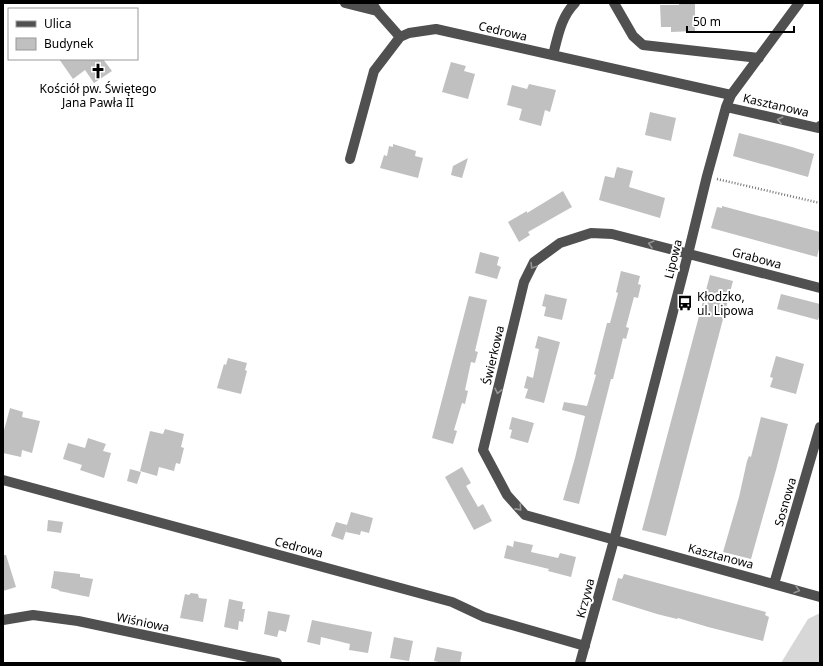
<svg xmlns="http://www.w3.org/2000/svg" width="823" height="666" viewBox="0 0 823 666" font-family="'Noto Sans',sans-serif">
  <rect width="100%" height="100%" fill="#fff"/>
  <!-- green -->
  <path fill="#d7d7d7" d="M 820,613 L 820,663 L 781,663 L 808,619 Z"/>
  <!-- building -->
  <path fill="#c0c0c0" d="M 679,3 L 695,3 L 695,31 L 671,32 L 671,27 L 661,27 L 660,5 L 679,5 Z
    M 59,59 L 103,59 L 112,71 L 94,83 L 85,70 L 73,79 Z
    M 451,62 L 466,66 L 464,71 L 475,74 L 468,99 L 442,92 Z
    M 529,84 L 556,90 L 550,112 L 545,110 L 541,126 L 519,120 L 522,109 L 507,105 L 512,85 L 527,89 Z
    M 650,112 L 676,118 L 671,141 L 645,135 Z
    M 739,133 L 792,147 L 814,154 L 808,177 L 733,156 Z
    M 393,144 L 416,151 L 415,156 L 423,158 L 418,178 L 380,168 L 384,155 L 387,156 L 389,146 L 393,147 Z
    M 468,158 L 462,178 L 451,175 L 453,166 Z
    M 617,167 L 633,171 L 629,187 L 665,198 L 660,218 L 599,200 L 605,176 L 614,178 Z
    M 563,191 L 572,207 L 528,232 L 530,235 L 519,242 L 508,222 L 527,211 L 527,213 Z
    M 722,206 L 820,232 L 820,245 L 817,257 L 711,228 L 717,207 L 722,208 Z
    M 480,252 L 499,257 L 497,265 L 501,267 L 497,279 L 475,273 Z
    M 621,271 L 640,276 L 638,284 L 641,285 L 638,298 L 634,297 L 626,327 L 629,328 L 626,339 L 623,338 L 613,379 L 611,379 L 579,504 L 563,500 L 575,458 L 585,416 L 562,410 L 564,402 L 587,406 L 596,375 L 594,374 L 607,323 L 610,323 L 618,293 L 616,292 Z
    M 710,275 L 733,281 L 666,536 L 642,530 Z
    M 545,294 L 567,299 L 562,320 L 544,316 L 546,307 L 542,306 Z
    M 781,294 L 820,304 L 820,314 L 818,320 L 777,309 Z
    M 469,296 L 487,300 L 475,351 L 478,352 L 475,363 L 471,362 L 465,390 L 468,391 L 465,404 L 462,403 L 454,430 L 457,431 L 453,444 L 432,438 Z
    M 538,336 L 560,342 L 544,403 L 525,398 L 528,389 L 524,388 L 527,376 L 533,378 L 539,349 L 535,348 Z
    M 776,356 L 804,364 L 796,394 L 770,387 L 773,378 L 770,377 Z
    M 228,358 L 247,363 L 245,370 L 247,371 L 241,394 L 217,388 L 224,364 L 226,365 Z
    M 10,408 L 23,412 L 22,417 L 40,421 L 32,453 L 22,450 L 21,457 L 3,453 L 3,434 Z
    M 512,417 L 534,423 L 528,443 L 510,438 L 512,430 L 509,429 Z
    M 761,417 L 788,424 L 776,470 L 751,559 L 723,552 L 739,497 L 747,461 L 749,456 L 751,457 Z
    M 165,429 L 184,434 L 181,447 L 184,448 L 180,464 L 176,463 L 174,471 L 159,467 L 157,476 L 140,471 L 150,431 L 163,434 Z
    M 88,438 L 106,444 L 103,451 L 111,453 L 104,478 L 80,470 L 82,465 L 63,459 L 68,443 L 85,448 Z
    M 462,467 L 471,483 L 466,486 L 478,507 L 483,504 L 492,521 L 474,530 L 445,477 Z
    M 130,469 L 141,472 L 137,484 L 127,481 Z
    M 351,512 L 373,518 L 369,533 L 361,531 L 360,535 L 346,532 L 347,528 L 343,540 L 331,536 L 336,522 L 347,525 Z
    M 48,520 L 63,522 L 61,533 L 47,531 Z
    M 514,541 L 533,545 L 531,552 L 558,558 L 560,553 L 576,557 L 571,577 L 548,571 L 549,569 L 504,558 L 507,545 L 513,547 Z
    M 3,555 L 6,555 L 16,587 L 3,591 Z
    M 54,571 L 80,574 L 80,577 L 93,579 L 89,597 L 59,591 L 59,590 L 51,588 Z
    M 624,574 L 766,612 L 765,615 L 769,617 L 763,641 L 708,627 L 678,618 L 677,619 L 657,614 L 612,600 L 618,578 L 622,579 Z
    M 191,593 L 198,594 L 199,598 L 207,599 L 203,622 L 180,618 L 185,594 L 189,595 Z
    M 229,599 L 243,602 L 242,609 L 245,609 L 243,622 L 239,621 L 238,630 L 224,627 Z
    M 268,611 L 290,615 L 286,632 L 279,630 L 277,637 L 264,634 Z
    M 312,620 L 372,632 L 368,653 L 349,650 L 350,644 L 321,637 L 320,645 L 307,642 Z
    M 394,637 L 413,641 L 409,661 L 390,658 Z
    M 437,647 L 462,652 L 460,663 L 443,663 L 434,661 Z"/>
  <g fill="none" stroke-linecap="round" stroke-linejoin="round">
    <!-- path -->
    <path stroke="#727272" stroke-width="2.5" stroke-dasharray="1 2" stroke-linecap="butt" d="M 717,179 L 820,203"/>
    <!-- minor -->
    <path stroke="#505050" stroke-width="10" d="M 345,3 L 377,11
      M 372,3 L 377,11 L 400,37
      M 614,3 L 633,36 L 643,45 L 759,58
      M 553,55 C 558,36 561,17 575,3
      M 726,107 L 818,128 L 820,126
      M 350,159 L 374,71 L 400,37 L 409,33 L 436,29 L 731,95
      M 820,288 L 612,234 L 591,233 L 560,243 L 534,262 L 524,282 L 483,450 L 507,495 L 525,515 L 820,597
      M 3,480 L 452,602 L 484,617 L 585,646
      M 774,584 L 820,427
      M 3,620 L 33,615 L 78,621 L 277,663
      M 580,663 L 614,540 L 688,254 L 707,176 L 726,107 L 731,95 L 799,3"/>
  </g>
  <!-- one-way arrows -->
  <defs><path id="oneway-chevron" d="M-2-3.5L2.5 0L-2 3.5" fill="none" stroke-width="1.6" stroke-linecap="round" stroke-linejoin="round"/></defs>
  <g stroke="#969696">
    <use href="#oneway-chevron" transform="translate(780 120) rotate(-167)"/>
    <use href="#oneway-chevron" transform="translate(651 244) rotate(-165)"/>
    <use href="#oneway-chevron" transform="translate(533 266) rotate(122)"/>
    <use href="#oneway-chevron" transform="translate(498 391) rotate(103)"/>
    <use href="#oneway-chevron" transform="translate(519 508) rotate(48)"/>
    <use href="#oneway-chevron" transform="translate(797 590) rotate(16)"/>
  </g>
  <!-- icons -->
  <defs>
    <g id="church-bare" transform="scale(1.2)"><path d="M-1.2-6h2.4v3.5h3.3v2.4h-3.3V6h-2.4V-.1h-3.3v-2.4h3.3Z" fill="#000" stroke="#fff" stroke-width="2.5" paint-order="stroke"/></g>
    <g id="bus-bare" transform="scale(1.2)"><path d="M-5-6H5V4H4V6H2V4H-2V6H-4V4H-5ZM-3.5-4V0h7V-4ZM-3.5 1.2v1.5H-2V1.2ZM2 1.2v1.5H3.5V1.2Z" fill="#000" stroke="#fff" stroke-width="2.5" paint-order="stroke"/></g>
  </defs>
  <g fill-rule="evenodd">
    <use href="#church-bare" x="98" y="71"/>
    <use href="#bus-bare" x="685" y="303"/>
  </g>
  <g text-anchor="middle" dominant-baseline="central" stroke-width="4" stroke-linejoin="round" paint-order="stroke">
    <!-- street labels -->
    <g font-size="12" fill="#000" stroke="#fff">
      <text transform="translate(503 31) rotate(13)">Cedrowa</text>
      <text transform="translate(776 105) rotate(13)">Kasztanowa</text>
      <text transform="translate(757 258) rotate(15)">Grabowa</text>
      <text transform="translate(673 259) rotate(-76)">Lipowa</text>
      <text transform="translate(493 355) rotate(-77)">Świerkowa</text>
      <text transform="translate(785 502) rotate(-74)">Sosnowa</text>
      <text transform="translate(299 547) rotate(15)">Cedrowa</text>
      <text transform="translate(721 556) rotate(15)">Kasztanowa</text>
      <text transform="translate(585 598) rotate(-75)">Krzywa</text>
      <text transform="translate(143 622) rotate(12)">Wiśniowa</text>
    </g>
    <!-- poi labels -->
    <g font-size="12" fill="#000" stroke="#fff">
      <text x="98" y="88">Kościół pw. Świętego<tspan x="98" dy="14">Jana Pawła II</tspan></text>
      <text x="697" y="296" text-anchor="start">Kłodzko,<tspan x="697" dy="14">ul. Lipowa</tspan></text>
    </g>
  </g>
  <!-- border -->
  <rect width="823" height="666" fill="none" stroke="#000000" stroke-width="8"/>
  <!-- legend -->
  <rect x="8" y="8" width="130" height="52" fill="#ffffff" stroke="#999999"/>
  <rect x="16" y="21" width="20" height="6" fill="#505050" stroke="#999999"/>
  <text x="44" y="28" font-size="12" fill="#000000">Ulica</text>
  <rect x="16" y="38" width="20" height="12" fill="#c0c0c0" stroke="#999999"/>
  <text x="44" y="48" font-size="12" fill="#000000">Budynek</text>
  <!-- scale -->
  <path d="M687 26v6h107v-6" fill="none" stroke="#000000" stroke-width="2"/>
  <text x="693" y="26" font-size="12" fill="#000000" stroke="#ffffff" stroke-width="3" paint-order="stroke">50 m</text>
</svg>
